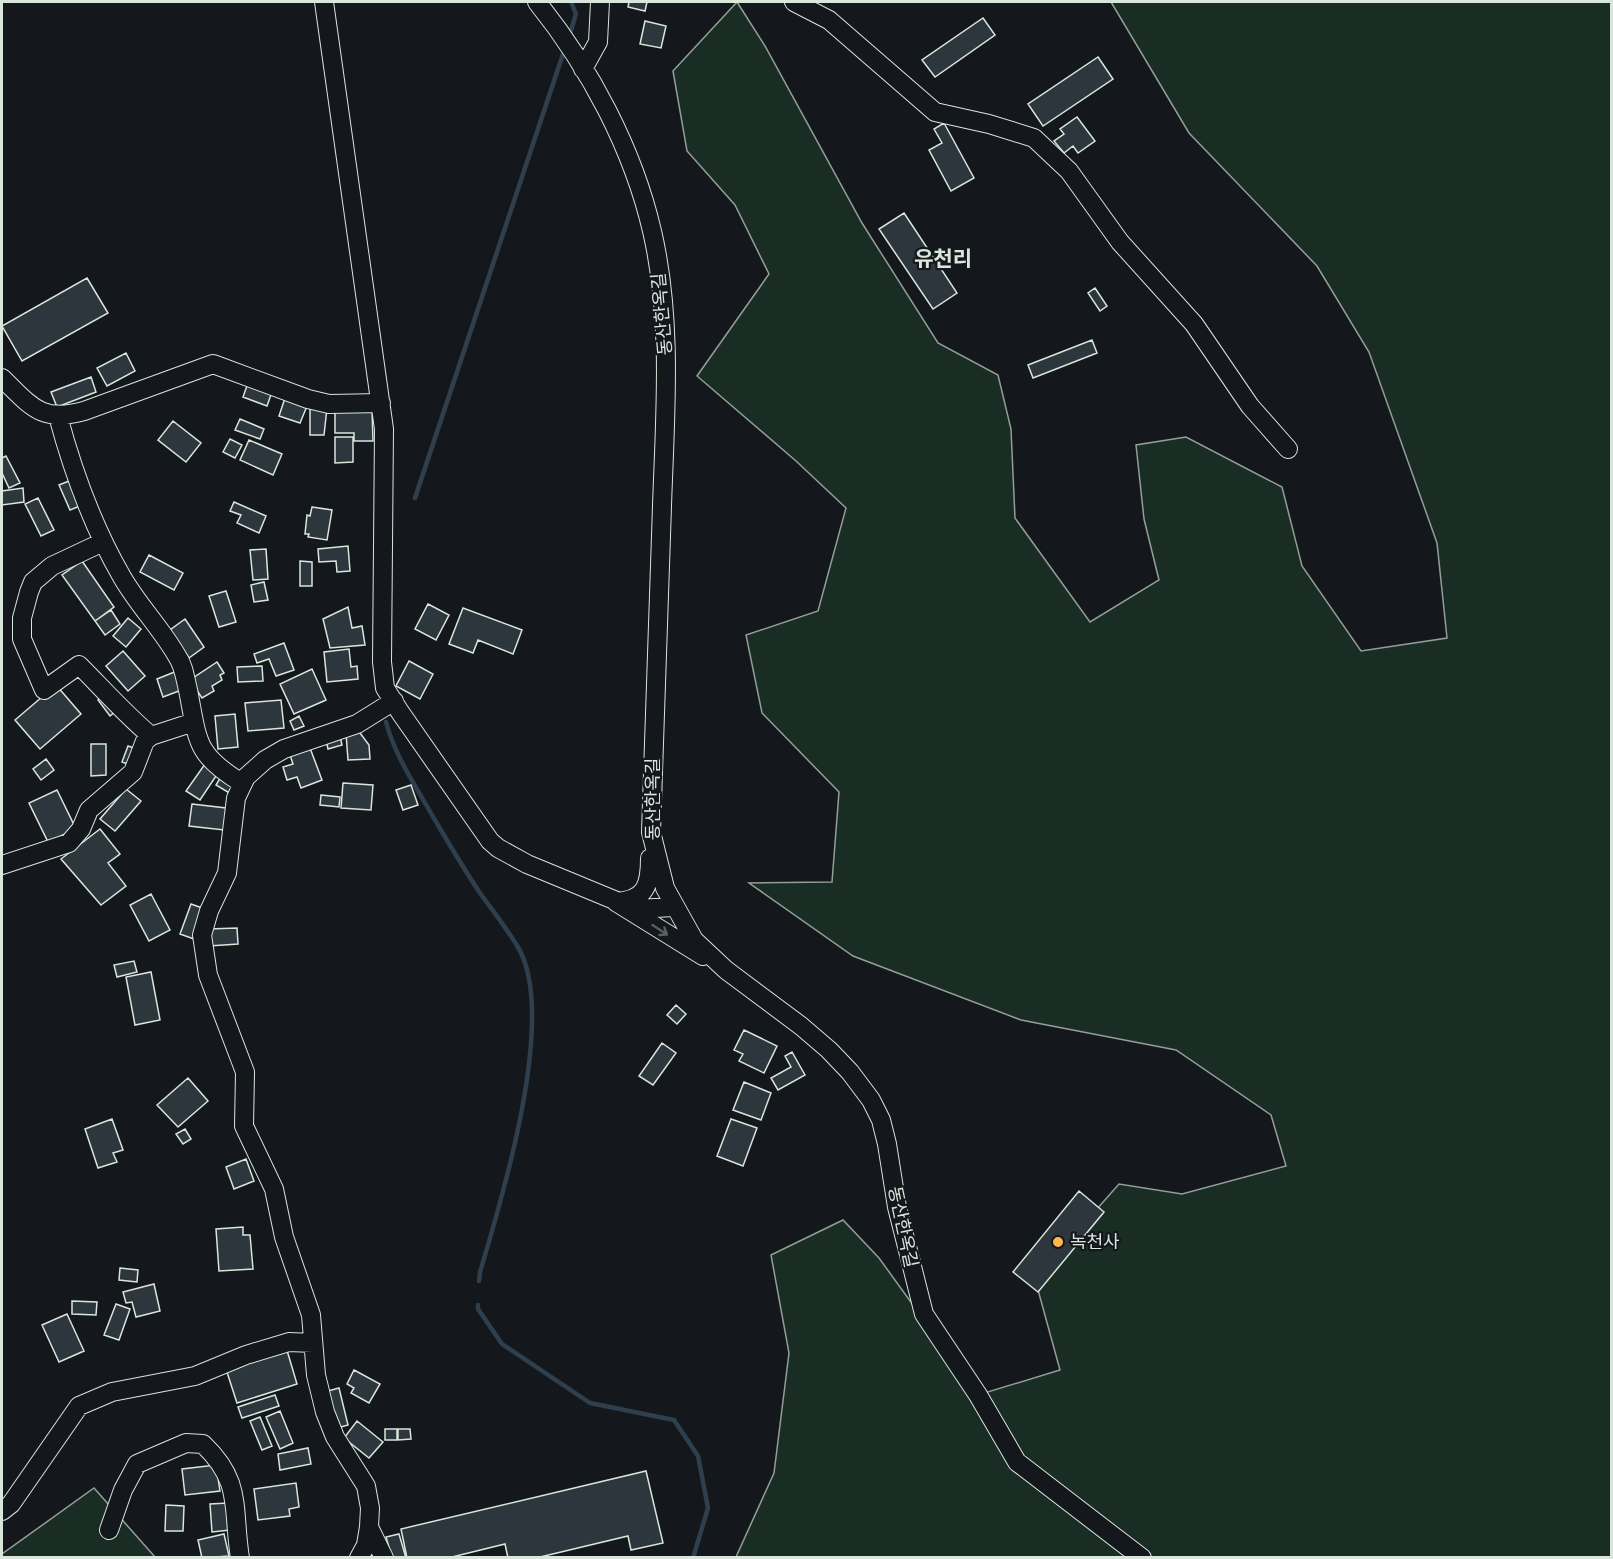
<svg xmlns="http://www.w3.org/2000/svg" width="1613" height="1559" viewBox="0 0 1613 1559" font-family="'DM Sans','Noto Sans KR',sans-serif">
  <rect width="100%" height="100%" fill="#14181c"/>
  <!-- green -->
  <path fill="#1a2d24" stroke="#939e99" stroke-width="1.5" d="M 737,2 L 765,46 L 862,223 L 938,343 L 998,375 L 1011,429 L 1015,518 L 1090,622 L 1159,580 L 1144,519 L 1136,445 L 1186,437 L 1282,487 L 1302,566 L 1361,651 L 1447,638 L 1437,543 L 1369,352 L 1317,266 L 1189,133 L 1111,2 L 1611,2 L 1611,1557 L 736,1557 L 774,1473 L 789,1353 L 771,1255 L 843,1220 L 879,1258 L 978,1395 L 1060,1370 L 1035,1279 L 1119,1184 L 1182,1194 L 1286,1166 L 1271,1115 L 1176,1050 L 1021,1020 L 853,956 L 749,883 L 832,882 L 839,792 L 762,713 L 746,635 L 818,611 L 846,508 L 796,461 L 697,376 L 769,274 L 735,205 L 687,151 L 673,71 Z
    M 94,1488 L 155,1557 L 2,1558 L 2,1554 Z"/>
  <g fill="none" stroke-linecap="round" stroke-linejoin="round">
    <!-- stream -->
    <path stroke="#2f3f4d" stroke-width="4.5" d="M 569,37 L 576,14 L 571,2
      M 415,498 L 565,48
      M 386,722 C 395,756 415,785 432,815 C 448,842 463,868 480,893 C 493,911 508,930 519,949 C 557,1018 502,1199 480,1272 L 479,1281
      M 478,1305 L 478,1309 L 502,1344 L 590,1403 L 674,1420 L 698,1456 L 708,1508 L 693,1558"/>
  </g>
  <!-- building -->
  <path fill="#2c363c" stroke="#d8e6dc" stroke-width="1.5" d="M 629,2 L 647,2 L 645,11 L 628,7 Z
    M 983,18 L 995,35 L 935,77 L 922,60 Z
    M 645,21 L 666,26 L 661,48 L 640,44 Z
    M 1098,57 L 1113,79 L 1043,126 L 1028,104 Z
    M 1077,117 L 1095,141 L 1078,153 L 1073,146 L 1064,153 L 1054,141 L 1064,134 L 1060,129 Z
    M 944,123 L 974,178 L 951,191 L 929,150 L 942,143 L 934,129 Z
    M 904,213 L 957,293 L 933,309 L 879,229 Z
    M 87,278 L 108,313 L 22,361 L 2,326 Z
    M 1095,288 L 1107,306 L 1100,311 L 1088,293 Z
    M 1092,340 L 1097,353 L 1033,378 L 1028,365 Z
    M 126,353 L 135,371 L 107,386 L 97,368 Z
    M 91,377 L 96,392 L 57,407 L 51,392 Z
    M 249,380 L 273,389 L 267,406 L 243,397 Z
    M 285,398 L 307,406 L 300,423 L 279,416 Z
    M 310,408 L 327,408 L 324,435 L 310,435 Z
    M 372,410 L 373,441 L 354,441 L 354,433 L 335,433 L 335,411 Z
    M 240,419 L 264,429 L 260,439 L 235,430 Z
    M 173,421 L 201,443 L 186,462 L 158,440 Z
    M 335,437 L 353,437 L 353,462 L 335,463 Z
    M 230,439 L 242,445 L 235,458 L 223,452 Z
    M 249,440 L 282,454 L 273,475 L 240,460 Z
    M 6,456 L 20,483 L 9,488 L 2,473 L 2,458 Z
    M 69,481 L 80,506 L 70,510 L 59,485 Z
    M 23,488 L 24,502 L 2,505 L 2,491 Z
    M 38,498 L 54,530 L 41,536 L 25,504 Z
    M 234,502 L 266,516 L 259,533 L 237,523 L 241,515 L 230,511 Z
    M 312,507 L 332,510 L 327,540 L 308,537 L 309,534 L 305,534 L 307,515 L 310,516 Z
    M 348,546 L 350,571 L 337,572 L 336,561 L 319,562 L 318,549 Z
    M 266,549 L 268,579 L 253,580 L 250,550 Z
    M 149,555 L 183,573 L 174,590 L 140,572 Z
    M 82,561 L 114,607 L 95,621 L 62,575 Z
    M 300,561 L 312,562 L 312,586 L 300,586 Z
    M 264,582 L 268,600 L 254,602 L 251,585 Z
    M 226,591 L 236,622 L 219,627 L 209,596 Z
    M 428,604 L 449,615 L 436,640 L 415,629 Z
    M 348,607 L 352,628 L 362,626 L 365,645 L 330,648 L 323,619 Z
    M 463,608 L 522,630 L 513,654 L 478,640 L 473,653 L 449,644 Z
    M 111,610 L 120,624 L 105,635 L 95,621 Z
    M 128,618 L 141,629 L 126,647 L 113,636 Z
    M 185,619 L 204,647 L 189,658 L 170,630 Z
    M 284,643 L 294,670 L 276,676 L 269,659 L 257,663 L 254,654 Z
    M 349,649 L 351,667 L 357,666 L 358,679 L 327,682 L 324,652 Z
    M 123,651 L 145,676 L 128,691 L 106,666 Z
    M 409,661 L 433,674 L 420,699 L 396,686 Z
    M 217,662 L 224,673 L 220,675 L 222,680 L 212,686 L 214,691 L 202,698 L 190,680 Z
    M 262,666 L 263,681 L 238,682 L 237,667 Z
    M 312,669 L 326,700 L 294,714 L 280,684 Z
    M 177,671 L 184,689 L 163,697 L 157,679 Z
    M 56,685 L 81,714 L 40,749 L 15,720 Z
    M 105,695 L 116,711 L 110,716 L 98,700 Z
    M 281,700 L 284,728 L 248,731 L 245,703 Z
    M 235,714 L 238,747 L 218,749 L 215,716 Z
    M 299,716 L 304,726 L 294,730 L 290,721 Z
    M 357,729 L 369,745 L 370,759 L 348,760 L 346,733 Z
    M 340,736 L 342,745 L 328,749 L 326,740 Z
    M 91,744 L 106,744 L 106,775 L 91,776 Z
    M 128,746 L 137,749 L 131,765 L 122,762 Z
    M 310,748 L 322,780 L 301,788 L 297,777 L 287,780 L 283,767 L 293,764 L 290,755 Z
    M 46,759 L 54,770 L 41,780 L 33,769 Z
    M 205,764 L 218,773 L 200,800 L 186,791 Z
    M 222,775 L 237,784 L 231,794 L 216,785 Z
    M 343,783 L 373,785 L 371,810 L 341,808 Z
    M 411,785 L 418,805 L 403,810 L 396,790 Z
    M 126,789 L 141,801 L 115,831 L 100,819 Z
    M 57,790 L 76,829 L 48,842 L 29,803 Z
    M 321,795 L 340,797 L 339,807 L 320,805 Z
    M 192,804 L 226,808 L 224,830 L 189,826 Z
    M 100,829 L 120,854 L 108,863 L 126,886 L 101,905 L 61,859 Z
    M 151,894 L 170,930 L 149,941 L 130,905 Z
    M 191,904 L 205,909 L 194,939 L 180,934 Z
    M 237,928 L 238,944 L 209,946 L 208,929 Z
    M 134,961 L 137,972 L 117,977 L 114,965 Z
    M 151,972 L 160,1020 L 135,1025 L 126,977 Z
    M 676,1005 L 686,1014 L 677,1024 L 667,1015 Z
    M 744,1030 L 777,1046 L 764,1073 L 739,1061 L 743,1054 L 734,1050 Z
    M 662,1043 L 676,1053 L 653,1085 L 639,1076 Z
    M 792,1052 L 805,1075 L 778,1090 L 771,1078 L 791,1067 L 785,1056 Z
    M 188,1078 L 208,1101 L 178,1127 L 157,1105 Z
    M 744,1082 L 771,1093 L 761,1120 L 733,1110 Z
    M 112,1119 L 123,1150 L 113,1153 L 117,1162 L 98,1168 L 85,1129 Z
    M 731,1119 L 757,1128 L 743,1166 L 717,1156 Z
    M 185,1129 L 191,1139 L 183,1144 L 176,1134 Z
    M 246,1159 L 254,1181 L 234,1189 L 226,1167 Z
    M 1079,1191 L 1104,1212 L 1038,1292 L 1013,1272 Z
    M 243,1227 L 243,1235 L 250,1235 L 253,1269 L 219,1271 L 216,1229 Z
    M 120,1268 L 138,1270 L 137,1282 L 119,1280 Z
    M 154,1284 L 160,1311 L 136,1317 L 132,1302 L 126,1303 L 123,1292 Z
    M 72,1301 L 97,1302 L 96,1315 L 72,1314 Z
    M 116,1304 L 130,1309 L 119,1340 L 104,1335 Z
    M 67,1314 L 84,1351 L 59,1362 L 42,1325 Z
    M 286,1347 L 297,1384 L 237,1403 L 225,1366 Z
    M 354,1370 L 380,1384 L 369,1403 L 351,1393 L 354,1388 L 347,1384 Z
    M 339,1388 L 348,1425 L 337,1428 L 328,1391 Z
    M 275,1395 L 279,1406 L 242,1418 L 238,1407 Z
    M 280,1411 L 293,1443 L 280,1449 L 266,1417 Z
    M 260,1417 L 272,1446 L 262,1450 L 250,1421 Z
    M 357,1421 L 383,1442 L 369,1458 L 344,1438 Z
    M 385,1429 L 397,1429 L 397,1440 L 385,1440 Z
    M 398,1429 L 410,1429 L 411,1439 L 398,1440 Z
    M 308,1448 L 311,1464 L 280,1470 L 278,1454 Z
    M 216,1465 L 220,1491 L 185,1495 L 182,1469 Z
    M 646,1471 L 663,1543 L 631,1550 L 628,1536 L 536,1558 L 508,1558 L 505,1544 L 448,1558 L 407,1558 L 401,1529 Z
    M 296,1483 L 299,1507 L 289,1509 L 290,1516 L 258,1520 L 254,1489 Z
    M 228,1503 L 230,1530 L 212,1532 L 210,1504 Z
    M 166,1505 L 184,1506 L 183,1531 L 165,1531 Z
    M 224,1534 L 229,1556 L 202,1558 L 198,1540 Z
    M 399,1534 L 406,1558 L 392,1558 L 386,1537 Z"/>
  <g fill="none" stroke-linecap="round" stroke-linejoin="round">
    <!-- minor casing -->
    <g stroke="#d8e6dc" stroke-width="20">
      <path id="minor" d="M 324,2 L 384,429 L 382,662 L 385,688 L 400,712 L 490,841 L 498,848 L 527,864 L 636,909 L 674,907
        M 537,2 C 590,68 633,149 652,231 C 673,321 665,415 662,506 C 658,615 654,724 651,832 L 665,888 L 694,940 L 726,970 L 801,1026 L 829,1050 L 850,1072 L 871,1100 L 881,1120 L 887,1144 L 897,1207 L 924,1314 L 978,1395 L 1017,1462 L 1142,1558
        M 794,2 L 829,20 L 935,112 L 989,124 L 1034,138 L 1069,171 L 1120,242 L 1194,324 L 1250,406 L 1288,449
        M 583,69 L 598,42 L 600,2
        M 2,378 C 31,406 41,423 84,411 L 213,364 L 308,399 L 329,404 L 381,403
        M 58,416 C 73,472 93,527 122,577 C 138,605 161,628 177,656 C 184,666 185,678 188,690 C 198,741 195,755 242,783
        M 103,542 L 52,566 L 33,582 L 29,592 L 22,618 L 22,639 L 44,690 L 79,665 C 103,689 125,714 151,736
        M 650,858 C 650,885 646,900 616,902 L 703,956
        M 2,865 L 69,843 L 81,829 L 89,810 L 133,772 L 145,741 L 151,736 L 194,722
        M 2,1511 L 11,1504 L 79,1406 L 112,1392 L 195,1376 L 246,1355 L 289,1342 L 313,1343
        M 369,1527 L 384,1558
        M 109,1530 L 123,1490 L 137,1464 L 186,1443 L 203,1444 C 243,1482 232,1508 240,1558
        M 359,1558 L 366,1545 L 369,1527 L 370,1508 L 366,1486 L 335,1437 L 325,1412 L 316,1375 L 311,1315 L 284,1237 L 274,1189 L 244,1126 L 245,1072 L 208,975 L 202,935 L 209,911 L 227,873 L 236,798 L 246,777 L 265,760 L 284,749 L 357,724 L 394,701"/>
    </g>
    <!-- minor -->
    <use href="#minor" stroke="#14181c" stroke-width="18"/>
  </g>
  <!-- one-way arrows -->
  <defs><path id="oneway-shaft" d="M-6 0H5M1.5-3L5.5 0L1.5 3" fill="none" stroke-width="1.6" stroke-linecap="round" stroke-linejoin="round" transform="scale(1.5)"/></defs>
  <use stroke="#59605f" href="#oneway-shaft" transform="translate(660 930) rotate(33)"/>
  <!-- markers -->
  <circle fill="#ffb74d" stroke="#14181c" stroke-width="2" cx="1058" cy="1242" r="6"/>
  <g text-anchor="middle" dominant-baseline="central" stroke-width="4.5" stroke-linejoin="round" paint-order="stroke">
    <!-- street labels -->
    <g font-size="18" fill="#d8e6dc" stroke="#14181c">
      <text transform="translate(662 314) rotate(-95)">동산한옥길</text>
      <text transform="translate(653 799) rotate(-90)">동산한옥길</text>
      <text transform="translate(903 1227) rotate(78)">동산한옥길</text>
    </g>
    <!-- poi labels -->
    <g font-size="18" fill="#d8e6dc" stroke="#14181c" text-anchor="start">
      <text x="1070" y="1242">녹천사</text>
    </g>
    <!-- quarter labels -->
    <g font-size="21" font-weight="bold" fill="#d8e6dc" stroke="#14181c">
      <text x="943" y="259">유천리</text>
    </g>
  </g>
  <!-- border -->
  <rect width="1613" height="1559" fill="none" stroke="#d8e6dc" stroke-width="6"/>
</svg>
